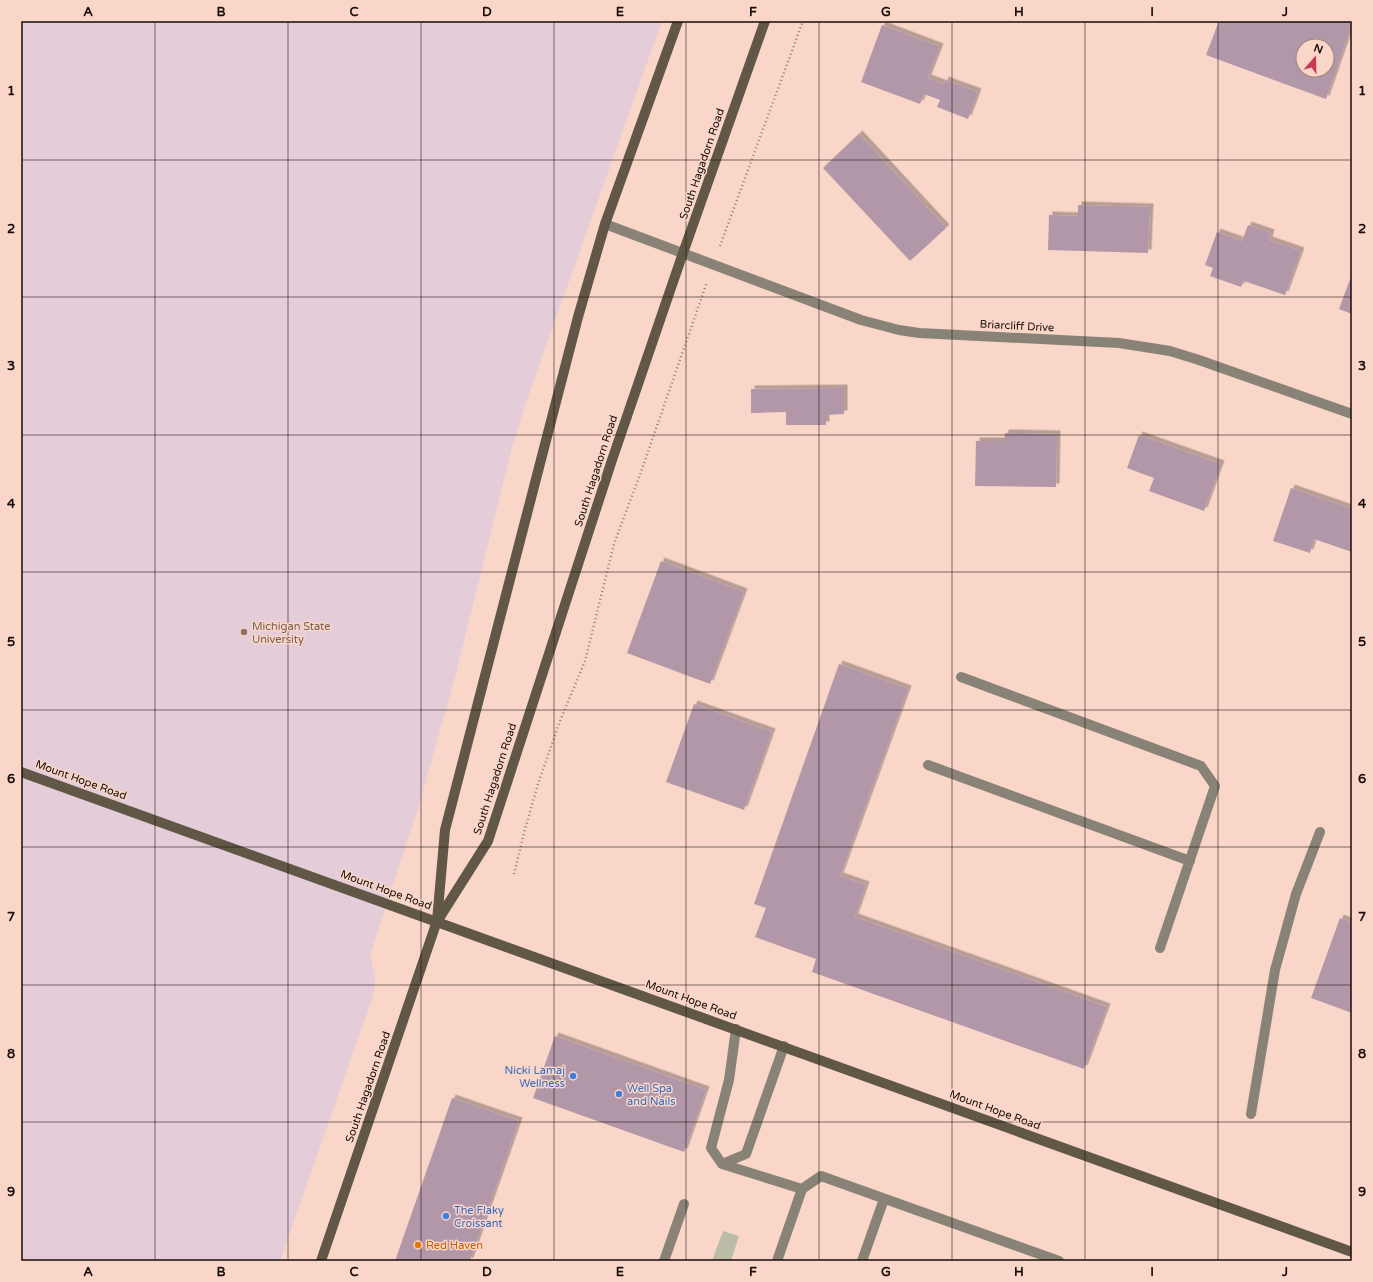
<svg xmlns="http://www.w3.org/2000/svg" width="1373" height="1282" viewBox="0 0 1373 1282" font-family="'Varela Round',sans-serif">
  <defs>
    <filter id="shadow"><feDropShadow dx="3.5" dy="-3.5" stdDeviation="0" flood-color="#0004"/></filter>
  </defs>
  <rect width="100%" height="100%" fill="#f9d6c8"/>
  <!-- education -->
  <path fill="#e4cdd9" d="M 21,21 L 662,21 L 525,405 L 511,451 L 455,678 L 419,805 L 370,956 L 375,976 L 375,986 L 372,999 L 280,1261 L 21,1261 Z"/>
  <!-- green -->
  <path fill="#babca8" d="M 723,1231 L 739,1236 L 731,1261 L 712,1261 Z"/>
  <!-- building -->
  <path fill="#b297a9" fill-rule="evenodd" filter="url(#shadow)" d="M 1219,21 L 1352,21 L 1352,24 L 1326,99 L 1206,55 ZM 1303,46 L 1327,46 L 1327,70 L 1303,70 Z
    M 882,25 L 940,47 L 928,78 L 944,84 L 945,80 L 978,92 L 968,119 L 937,107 L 940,100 L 924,94 L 920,104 L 861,82 Z
    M 859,134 L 946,228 L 910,261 L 823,168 Z
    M 1078,205 L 1150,207 L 1148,253 L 1048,250 L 1049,215 L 1078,216 Z
    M 1248,225 L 1271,233 L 1269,240 L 1301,251 L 1285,295 L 1244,281 L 1241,287 L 1210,276 L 1213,268 L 1205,265 L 1217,232 L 1242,241 Z
    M 1352,274 L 1352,314 L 1339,309 Z
    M 844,388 L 844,414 L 826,415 L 826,425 L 786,425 L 786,412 L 751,413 L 751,389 Z
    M 1005,433 L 1057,434 L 1056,487 L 975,486 L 976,441 L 1004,441 Z
    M 1139,435 L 1221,464 L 1204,511 L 1149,491 L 1154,478 L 1127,468 Z
    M 1291,488 L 1352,509 L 1352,552 L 1314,539 L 1310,553 L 1273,541 Z
    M 661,561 L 744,592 L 710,684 L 627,653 Z
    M 839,664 L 908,689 L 840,876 L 866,885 L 855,917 L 1107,1007 L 1084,1069 L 812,972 L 816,959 L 755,937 L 766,908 L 754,904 Z
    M 694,704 L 772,732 L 744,810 L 666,782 Z
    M 1340,918 L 1352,922 L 1352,1013 L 1311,998 Z
    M 555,1036 L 706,1090 L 684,1152 L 533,1098 Z
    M 452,1098 L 519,1121 L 470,1261 L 395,1261 Z"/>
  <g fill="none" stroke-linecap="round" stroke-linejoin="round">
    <!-- path -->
    <path stroke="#967e74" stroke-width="2.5" stroke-dasharray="1 3" stroke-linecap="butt" d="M 720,246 L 803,21
      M 514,874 L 525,829 L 538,784 L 560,721 L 585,661 L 614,544 L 641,472 L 707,282"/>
    <!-- lane -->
    <path stroke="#888376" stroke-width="10" d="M 961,677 L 1201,766 L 1215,786 L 1160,948
      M 928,765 L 1190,861
      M 1251,1114 L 1275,970 L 1296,894 L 1320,832
      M 722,1164 L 802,1189 L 777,1261
      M 722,1164 L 711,1148 L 729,1080 L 736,1029
      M 722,1164 L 746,1154 L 784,1046
      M 802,1189 L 821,1176 L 1059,1261
      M 664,1261 L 684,1204
      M 862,1261 L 884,1199"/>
    <!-- street -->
    <path stroke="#888376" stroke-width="10" d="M 605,224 L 861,320 L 899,330 L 919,333 L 1119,343 L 1170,351 L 1199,360 L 1352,414"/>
    <!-- secondary -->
    <path stroke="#605746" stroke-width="10" d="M 21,772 L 1352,1252
      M 438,920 L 488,841 L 612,460 L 683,253 L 765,21
      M 321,1261 L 437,921 L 445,830 L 578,317 L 605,224 L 678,21"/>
  </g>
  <!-- grid -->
  <path fill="none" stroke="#180d08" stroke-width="1" stroke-opacity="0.55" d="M 155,21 L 155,1261M 288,21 L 288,1261M 421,21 L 421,1261M 554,21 L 554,1261M 686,21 L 686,1261M 819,21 L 819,1261M 952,21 L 952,1261M 1085,21 L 1085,1261M 1218,21 L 1218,1261M 21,160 L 1352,160M 21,297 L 1352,297M 21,435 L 1352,435M 21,572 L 1352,572M 21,710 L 1352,710M 21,847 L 1352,847M 21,985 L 1352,985M 21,1122 L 1352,1122"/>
  <!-- markers -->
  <circle fill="#8d6e63" stroke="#f9d6c8" stroke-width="1.5" cx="244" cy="632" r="4"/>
  <g fill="#3f7fe0" stroke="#f9d6c8" stroke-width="1.5">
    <circle cx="573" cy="1076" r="4"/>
    <circle cx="619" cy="1094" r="4"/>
    <circle cx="446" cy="1216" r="4"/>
  </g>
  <circle fill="#e8710a" stroke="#f9d6c8" stroke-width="1.5" cx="418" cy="1245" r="4"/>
  <g text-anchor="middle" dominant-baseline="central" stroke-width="3" stroke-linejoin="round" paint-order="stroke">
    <!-- street labels -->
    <g font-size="11" fill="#180d08" stroke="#f9d6c8">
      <text transform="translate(702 164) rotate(-71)">South Hagadorn Road</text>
      <text transform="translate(1017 326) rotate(3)">Briarcliff Drive</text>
      <text transform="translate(596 471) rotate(-72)">South Hagadorn Road</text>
      <text transform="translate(495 779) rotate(-72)">South Hagadorn Road</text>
      <text transform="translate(81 780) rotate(20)">Mount Hope Road</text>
      <text transform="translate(386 890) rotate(20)">Mount Hope Road</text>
      <text transform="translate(691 1000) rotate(20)">Mount Hope Road</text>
      <text transform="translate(368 1087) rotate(-71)">South Hagadorn Road</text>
      <text transform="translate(995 1110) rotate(20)">Mount Hope Road</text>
    </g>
    <!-- education labels -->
    <g font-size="11" fill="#785e54" stroke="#f9d6c8" text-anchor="start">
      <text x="252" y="626">Michigan State<tspan x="252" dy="13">University</tspan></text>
    </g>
    <!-- shop labels -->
    <g font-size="11" fill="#366cbe" stroke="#f9d6c8" text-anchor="start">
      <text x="565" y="1070" text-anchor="end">Nicki Lamaj<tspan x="565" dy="13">Wellness</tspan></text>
      <text x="627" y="1088">Well Spa<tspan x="627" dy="13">and Nails</tspan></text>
      <text x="454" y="1210">The Flaky<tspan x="454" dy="13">Croissant</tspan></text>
    </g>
    <!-- food labels -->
    <g font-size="11" fill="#c56008" stroke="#f9d6c8" text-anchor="start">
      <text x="426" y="1245">Red Haven</text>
    </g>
  </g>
  <!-- border -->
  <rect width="1373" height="1282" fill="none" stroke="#f9d6c8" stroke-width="44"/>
  <!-- north arrow -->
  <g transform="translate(1315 58) rotate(20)"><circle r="19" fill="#f9d6c8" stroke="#9f867b"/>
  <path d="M0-3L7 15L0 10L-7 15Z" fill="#ca3953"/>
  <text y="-6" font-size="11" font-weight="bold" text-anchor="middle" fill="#180d08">N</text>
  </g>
  <rect x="22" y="22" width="1329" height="1238" fill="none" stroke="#180d08" stroke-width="1.5"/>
  <g font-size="13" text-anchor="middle" font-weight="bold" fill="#180d08">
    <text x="88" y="16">A</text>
    <text x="221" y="16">B</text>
    <text x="354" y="16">C</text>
    <text x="487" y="16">D</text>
    <text x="620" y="16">E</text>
    <text x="753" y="16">F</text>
    <text x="886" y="16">G</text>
    <text x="1019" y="16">H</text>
    <text x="1152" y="16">I</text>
    <text x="1285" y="16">J</text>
    <text x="11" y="95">1</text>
    <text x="1362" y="95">1</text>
    <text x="11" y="233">2</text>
    <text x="1362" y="233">2</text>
    <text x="11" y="370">3</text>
    <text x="1362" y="370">3</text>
    <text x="11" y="508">4</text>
    <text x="1362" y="508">4</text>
    <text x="11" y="646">5</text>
    <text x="1362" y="646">5</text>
    <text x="11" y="783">6</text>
    <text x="1362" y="783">6</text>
    <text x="11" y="921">7</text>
    <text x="1362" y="921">7</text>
    <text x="11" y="1058">8</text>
    <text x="1362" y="1058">8</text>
    <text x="11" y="1196">9</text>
    <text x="1362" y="1196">9</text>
    <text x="88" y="1276">A</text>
    <text x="221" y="1276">B</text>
    <text x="354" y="1276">C</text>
    <text x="487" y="1276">D</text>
    <text x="620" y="1276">E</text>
    <text x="753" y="1276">F</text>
    <text x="886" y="1276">G</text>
    <text x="1019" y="1276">H</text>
    <text x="1152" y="1276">I</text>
    <text x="1285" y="1276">J</text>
  </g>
</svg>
